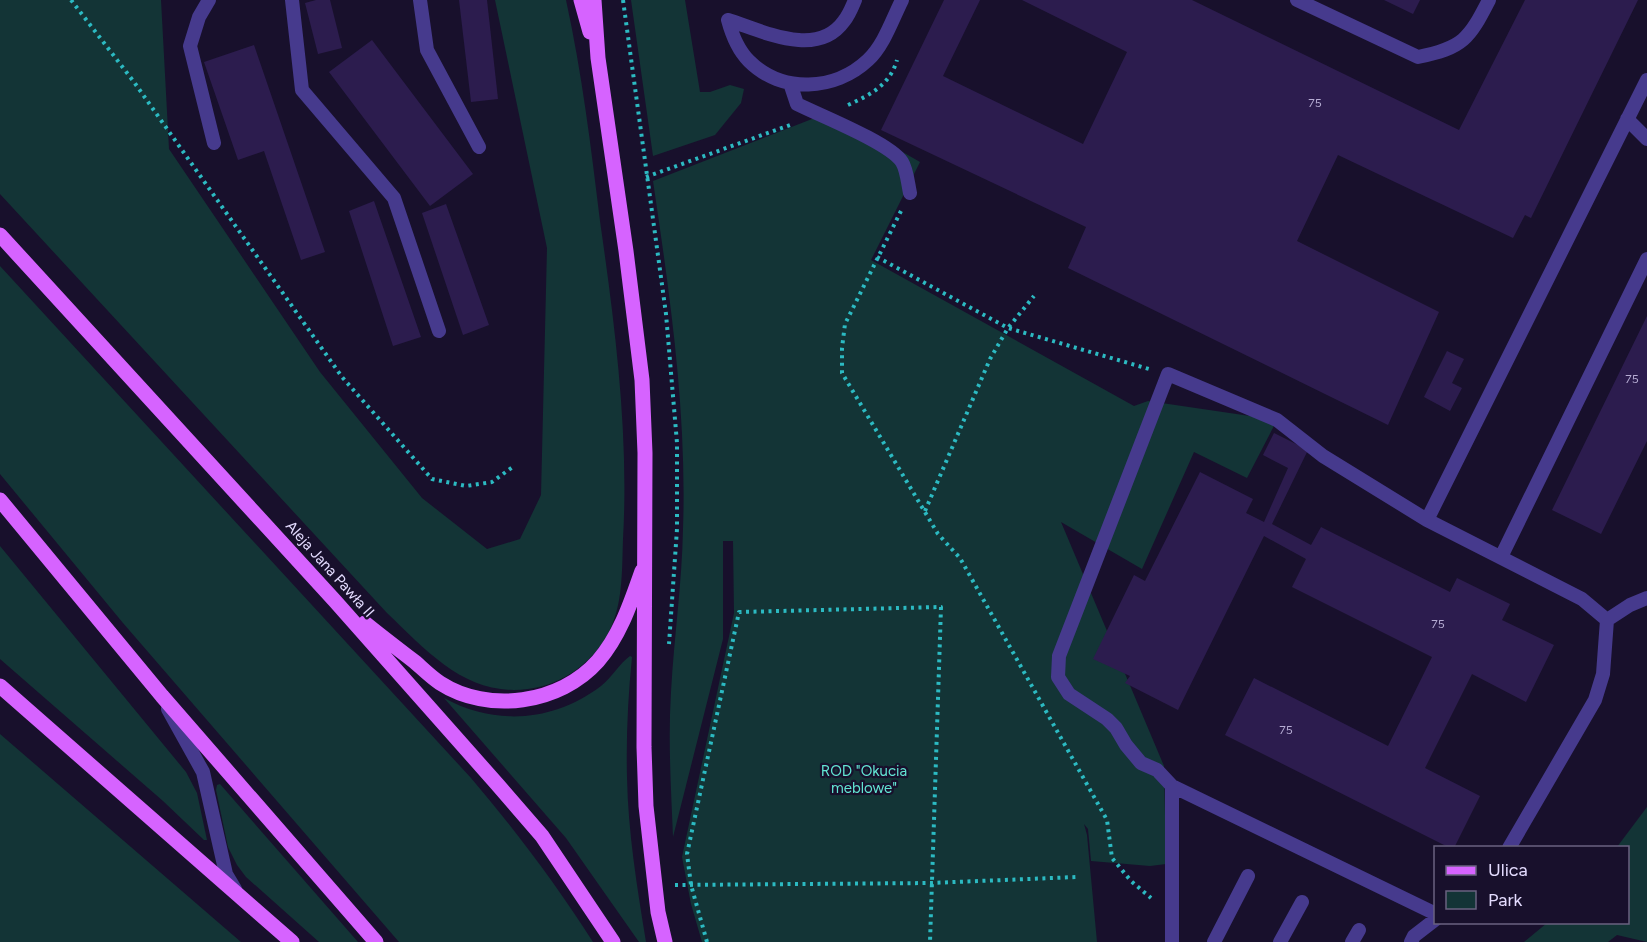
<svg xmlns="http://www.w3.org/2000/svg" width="1647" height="942" viewBox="0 0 1647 942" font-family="Figtree,sans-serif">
  <rect width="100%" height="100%" fill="#18102c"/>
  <!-- green -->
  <path fill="#133436" d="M 0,0 L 161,0 L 169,149 L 320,372 L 422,498 L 487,549 L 520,539 L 541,495 L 547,248 L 495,0 L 566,0 C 582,73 591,147 600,221 C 615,326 629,433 623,539 C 622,567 623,599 612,625 C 600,654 574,677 543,686 C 474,704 433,657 387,613 L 0,194 Z
    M 631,0 L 685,0 L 700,92 L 710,92 L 730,85 L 744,89 L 741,103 L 715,135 L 653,156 Z
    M 835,117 L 859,127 L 920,162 L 871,260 L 1134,406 L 1148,401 L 1277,420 L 1247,478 L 1194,452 L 1142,569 L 1061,522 L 1164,766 L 1166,864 L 1150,866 L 1091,861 L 1088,829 L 1084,824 L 1087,835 L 1097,942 L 702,942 L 691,904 L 682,857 L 734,613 L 733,541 L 723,541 L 723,639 L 673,837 C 671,788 668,740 671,692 C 674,638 682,583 683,529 C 687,412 670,296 653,181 L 812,119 Z
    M 0,266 L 471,778 C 516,831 556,884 593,942 L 399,942 L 123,623 L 0,474 Z
    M 0,546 L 186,772 L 197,793 L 207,840 L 204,840 L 163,801 L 0,659 Z
    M 630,656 L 632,657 C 628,697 626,737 627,777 C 628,832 637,887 646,942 L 639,942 L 566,838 L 444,698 C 495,726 554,722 601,686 C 612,677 619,664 630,656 Z
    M 0,734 L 241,942 L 0,942 Z
    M 220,784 L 358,942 L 319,942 L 246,877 L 237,865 L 228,847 L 216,790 L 217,785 Z
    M 1647,807 L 1647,942 L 1617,935 L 1608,942 L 1524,942 L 1547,923 L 1628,922 L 1628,848 L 1617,847 Z"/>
  <!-- building -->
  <path fill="#2c1c4e" d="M 316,0 L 330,0 L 342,48 L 318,54 L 305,3 Z
    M 459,0 L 487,0 L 498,99 L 471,102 Z
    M 944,0 L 980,0 L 943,76 L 1083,144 L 1127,52 L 1022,0 L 1192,0 L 1459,130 L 1525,0 L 1638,0 L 1531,218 L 1525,215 L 1513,238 L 1338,155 L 1297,241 L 1439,312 L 1388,425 L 1068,268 L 1086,227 L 881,130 Z
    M 1384,0 L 1420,0 L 1413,14 Z
    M 372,40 L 473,174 L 430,206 L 329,72 Z
    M 254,45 L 325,252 L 301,260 L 264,151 L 238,160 L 204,62 Z
    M 374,201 L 421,337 L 393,346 L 349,211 Z
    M 446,204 L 489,325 L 463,335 L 422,213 Z
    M 1647,316 L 1647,441 L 1601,534 L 1552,510 Z
    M 1447,351 L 1464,359 L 1452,383 L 1462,388 L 1450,411 L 1424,397 Z
    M 1274,433 L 1308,450 L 1272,524 L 1311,545 L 1321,527 L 1450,592 L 1457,578 L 1510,604 L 1502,620 L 1554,645 L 1526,702 L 1472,674 L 1425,768 L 1480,796 L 1454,848 L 1450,848 L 1225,735 L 1254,678 L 1388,746 L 1432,657 L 1292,587 L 1306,559 L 1264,536 L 1178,710 L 1125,683 L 1130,676 L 1093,659 L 1134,575 L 1145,581 L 1200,472 L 1253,499 L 1246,513 L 1264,522 L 1288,468 L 1263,455 Z"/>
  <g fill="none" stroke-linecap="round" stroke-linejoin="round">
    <!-- path -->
    <path stroke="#2cbac2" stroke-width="4" stroke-dasharray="3 4.5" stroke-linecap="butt" d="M 71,0 L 134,82 L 342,377 L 432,479 L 466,486 L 492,482 L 514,466
      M 623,0 L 666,314 L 677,443 L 677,529 L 669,644
      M 848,105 C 870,95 890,85 897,60
      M 646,177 L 790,125
      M 901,211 L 845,324 L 842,348 L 842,373 L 938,534 L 960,558 L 1107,820 L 1112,858 L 1131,881 L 1151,898
      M 877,257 L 1008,328 L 1149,369
      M 925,511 L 990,359 L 1008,328 L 1034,296
      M 675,885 L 931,883 L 1076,877
      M 707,942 L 691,885 L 687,854 L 739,612 L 941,607 L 930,942"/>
    <!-- service -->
    <path stroke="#463a8d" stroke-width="14" d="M 209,0 L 199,17 L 190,46 L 214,143
      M 292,0 L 302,90 L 394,198 L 439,331
      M 420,0 L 427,50 L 479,147
      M 1297,0 L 1418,57 C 1463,48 1469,39 1489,0
      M 728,20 C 732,35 738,50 749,61 C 782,94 835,91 868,60 C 884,45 892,20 902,0
      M 728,20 C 763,31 817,59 844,21 C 849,15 852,7 855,0
      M 790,83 L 797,104 C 819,115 890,143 902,162 C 907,170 908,184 910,193
      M 1627,119 L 1647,139
      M 1427,520 L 1647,80
      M 1501,557 L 1647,259
      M 1607,620 L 1630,605 L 1647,598
      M 168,709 L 203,772 L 226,874 L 235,889
      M 1172,786 L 1436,914
      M 1172,942 L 1172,786 L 1157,770 L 1141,763 L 1126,745 L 1116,728 L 1107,719 L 1069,694 L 1058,677 L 1059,656 L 1168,374 L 1277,420 L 1323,456 L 1427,520 L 1582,599 L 1607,620 L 1603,674 L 1595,700 L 1509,848
      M 1214,942 L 1248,876
      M 1280,942 L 1302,902
      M 1352,942 L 1359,930
      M 1411,942 L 1414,936 L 1436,919"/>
    <!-- primary -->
    <path stroke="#d663ff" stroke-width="15" d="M 581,0 L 590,32
      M 594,0 L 598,58 L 626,251 L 642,380 L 645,453 L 644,747 L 646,806 L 658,912 L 665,942
      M 0,235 L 335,601 L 497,784 L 542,836 L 613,942
      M 0,500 L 162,696 L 376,942
      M 365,623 C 381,636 398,649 415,662 C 423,669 431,677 440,683 C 488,714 560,704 598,661 C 620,636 631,602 642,571
      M 0,686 L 292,942"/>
  </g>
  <g text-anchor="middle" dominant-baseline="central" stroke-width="4.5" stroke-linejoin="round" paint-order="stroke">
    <!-- number labels -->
    <g font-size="12" fill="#b6acd3">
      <text x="1315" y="103">75</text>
      <text x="1632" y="379">75</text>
      <text x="1438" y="624">75</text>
      <text x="1286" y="730">75</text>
    </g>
    <!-- street labels -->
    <g font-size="15" fill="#e4dcff" stroke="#18102c">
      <text transform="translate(330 569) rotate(48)">Aleja Jana Pawła II</text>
    </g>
    <!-- park labels -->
    <g font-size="15" fill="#62e5d3" stroke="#18102c">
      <text x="864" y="771">ROD "Okucia<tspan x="864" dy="17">meblowe"</tspan></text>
    </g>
  </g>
  <!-- legend -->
  <rect x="1434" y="846" width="195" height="78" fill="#18102c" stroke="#6a6280" stroke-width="1.5"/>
  <rect x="1446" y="866" width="30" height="9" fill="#d663ff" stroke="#6a6280" stroke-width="1.5"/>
  <text x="1488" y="876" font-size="18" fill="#e4dcff">Ulica</text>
  <rect x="1446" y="891" width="30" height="18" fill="#133436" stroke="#6a6280" stroke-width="1.5"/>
  <text x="1488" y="906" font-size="18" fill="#e4dcff">Park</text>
</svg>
